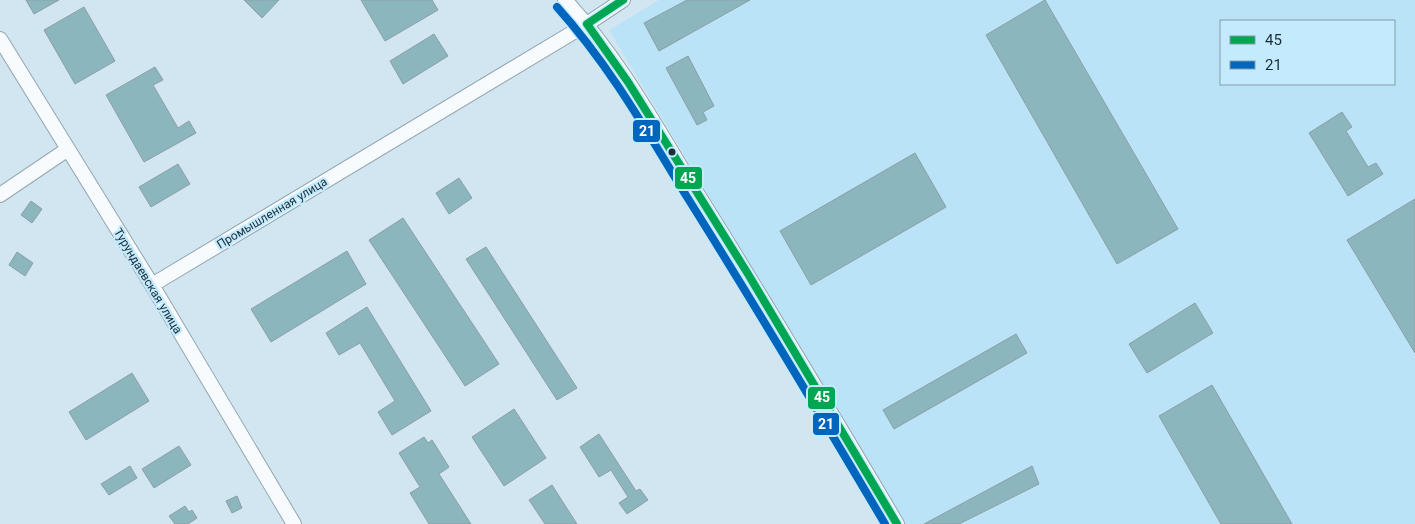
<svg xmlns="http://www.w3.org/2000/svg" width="1415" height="524" viewBox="0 0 1415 524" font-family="Roboto,sans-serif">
  <rect width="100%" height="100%" fill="#d1e6f0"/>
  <!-- built -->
  <path fill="#bae3f7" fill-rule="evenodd" d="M 659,0 L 1415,0 L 1415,524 L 906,524 L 609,30 ZM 1221,21 L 1394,21 L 1394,84 L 1221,84 Z"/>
  <!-- building -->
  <path fill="#8cb6be" stroke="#8b9fa5" d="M 26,0 L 59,0 L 34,14 Z
    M 244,0 L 279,0 L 262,18 Z
    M 361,0 L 432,0 L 438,10 L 385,41 Z
    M 687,0 L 750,0 L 659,51 L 644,23 Z
    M 1045,0 L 1178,229 L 1117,264 L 986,35 Z
    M 84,7 L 115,61 L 75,84 L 44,30 Z
    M 434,34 L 448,56 L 403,84 L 390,61 Z
    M 688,56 L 714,106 L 703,112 L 707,120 L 697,125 L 666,68 Z
    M 155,67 L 163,80 L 153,85 L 178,128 L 189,121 L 196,133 L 144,162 L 106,95 Z
    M 1342,112 L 1352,127 L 1346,131 L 1368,167 L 1376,163 L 1383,174 L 1348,196 L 1309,133 Z
    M 915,153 L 946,207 L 811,285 L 780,231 Z
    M 178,164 L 190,184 L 151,207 L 139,187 Z
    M 459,178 L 472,198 L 449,214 L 436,193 Z
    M 1415,199 L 1415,353 L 1347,240 Z
    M 31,201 L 42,209 L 32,223 L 21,215 Z
    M 403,218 L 499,364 L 465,386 L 369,240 Z
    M 486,247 L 577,388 L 557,400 L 466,259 Z
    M 347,251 L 366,284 L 271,342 L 251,309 Z
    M 17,252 L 33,263 L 25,276 L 9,265 Z
    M 1195,303 L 1213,333 L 1147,373 L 1129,344 Z
    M 367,307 L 431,411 L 392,435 L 378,412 L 395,401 L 360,343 L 339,355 L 326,333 Z
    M 1016,334 L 1027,353 L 894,429 L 883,410 Z
    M 132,373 L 149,401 L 86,440 L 69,412 Z
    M 1212,385 L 1292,524 L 1221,524 L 1159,416 Z
    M 514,409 L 546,458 L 504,486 L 472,437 Z
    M 599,434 L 636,491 L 640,489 L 648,500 L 627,514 L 619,503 L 628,497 L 611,470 L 599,477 L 580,447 Z
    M 424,437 L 428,443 L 432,440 L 449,467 L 439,474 L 471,524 L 429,524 L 410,493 L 420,487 L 399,453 Z
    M 179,446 L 191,465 L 154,488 L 142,469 Z
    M 130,466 L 137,478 L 109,495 L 101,484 Z
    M 1032,466 L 1039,484 L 959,524 L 924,524 Z
    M 552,485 L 577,524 L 545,524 L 529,500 Z
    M 237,496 L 242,508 L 232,513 L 226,501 Z
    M 185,506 L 189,512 L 192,510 L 197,518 L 188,524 L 175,524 L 169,516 Z"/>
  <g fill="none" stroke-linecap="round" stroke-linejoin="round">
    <!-- street casing -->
    <g stroke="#93a6af" stroke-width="16">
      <path id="street" d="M 565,0 C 616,55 654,123 693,187 C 763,298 830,411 897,524
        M 0,39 L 152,285 L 294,524
        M 0,195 L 68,149
        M 152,285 L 587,24 L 623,0"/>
    </g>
    <!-- street -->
    <use href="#street" stroke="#f8fbfd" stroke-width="14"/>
    <!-- bus-1 casing -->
    <g stroke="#c4eafd" stroke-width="11">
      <path id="bus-1" d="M 587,24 L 628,82 L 748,274 L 897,524
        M 587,24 L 623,0"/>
    </g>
    <!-- bus-2 casing -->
    <g stroke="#c4eafd" stroke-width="11">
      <path id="bus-2" d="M 557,7 C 610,66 646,130 687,197 C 755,305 820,414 885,524"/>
    </g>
    <!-- bus-1 -->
    <use href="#bus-1" stroke="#00a651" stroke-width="8"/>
    <!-- bus-2 -->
    <use href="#bus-2" stroke="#0065bd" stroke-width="8"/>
  </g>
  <!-- markers -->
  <circle fill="#1a2d36" stroke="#c4eafd" stroke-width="2" cx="672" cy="152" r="4.5"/>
  <g text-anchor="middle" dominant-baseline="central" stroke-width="4.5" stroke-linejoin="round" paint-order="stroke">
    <!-- street labels -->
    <g font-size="12" fill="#1a2d36" stroke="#c4eafd">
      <text transform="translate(272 213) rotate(-31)">Промышленная улица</text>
      <text transform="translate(148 281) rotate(59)">Турундаевская улица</text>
    </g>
  </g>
  <g stroke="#c4eafd" stroke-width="2">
    <rect x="632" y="119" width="29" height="24" rx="5" fill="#0065bd"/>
    <rect x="674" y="166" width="29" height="24" rx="5" fill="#00a651"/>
    <rect x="807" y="386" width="29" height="24" rx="5" fill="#00a651"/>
    <rect x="812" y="412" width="28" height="24" rx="5" fill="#0065bd"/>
  </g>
  <g font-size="14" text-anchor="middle" font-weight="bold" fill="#fff">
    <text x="647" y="136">21</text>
    <text x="688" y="183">45</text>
    <text x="822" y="402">45</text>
    <text x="826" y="429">21</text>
  </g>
  <!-- legend -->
  <rect x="1220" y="20" width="175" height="65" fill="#c4eafd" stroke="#809ead"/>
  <rect x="1230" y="36" width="25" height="8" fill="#00a651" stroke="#809ead"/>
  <text x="1265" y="45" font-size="15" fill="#1a2d36">45</text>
  <rect x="1230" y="61" width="25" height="8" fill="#0065bd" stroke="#809ead"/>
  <text x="1265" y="70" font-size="15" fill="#1a2d36">21</text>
</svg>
